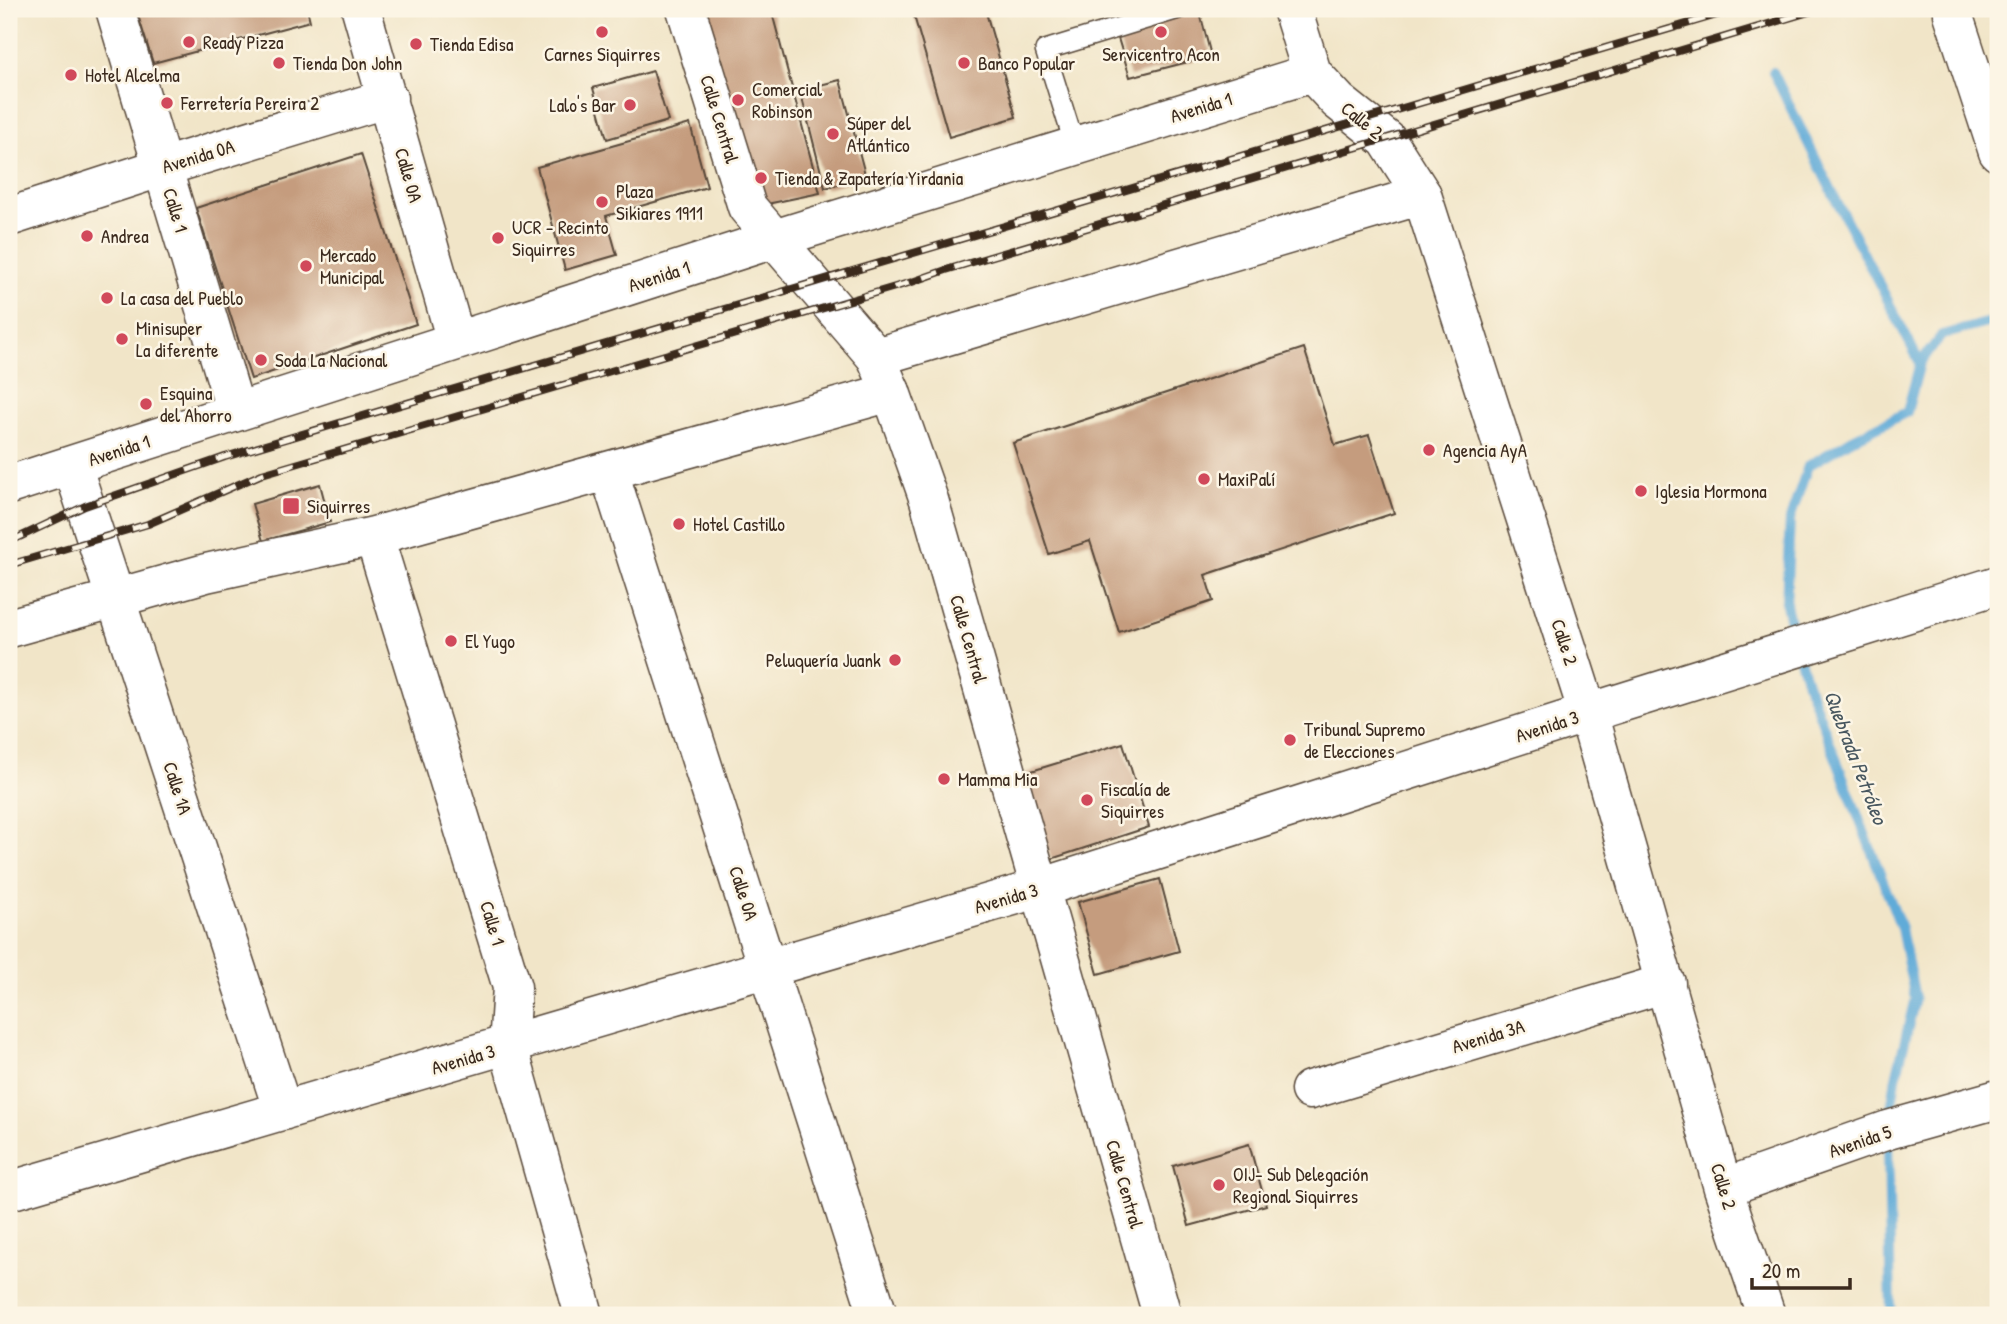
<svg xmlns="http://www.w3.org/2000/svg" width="2007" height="1324" viewBox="0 0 2007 1324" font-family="'Patrick Hand',sans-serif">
  <rect width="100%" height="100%" fill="#fcf5e5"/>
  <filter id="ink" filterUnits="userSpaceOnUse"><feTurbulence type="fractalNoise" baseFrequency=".0143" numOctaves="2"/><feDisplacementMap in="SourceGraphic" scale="14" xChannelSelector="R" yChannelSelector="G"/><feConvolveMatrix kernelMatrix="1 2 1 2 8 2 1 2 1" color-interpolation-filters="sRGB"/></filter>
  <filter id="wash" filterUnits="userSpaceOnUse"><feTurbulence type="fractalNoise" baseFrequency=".00686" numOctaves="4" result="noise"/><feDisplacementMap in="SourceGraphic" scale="28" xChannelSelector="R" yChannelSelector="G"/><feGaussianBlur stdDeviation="1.57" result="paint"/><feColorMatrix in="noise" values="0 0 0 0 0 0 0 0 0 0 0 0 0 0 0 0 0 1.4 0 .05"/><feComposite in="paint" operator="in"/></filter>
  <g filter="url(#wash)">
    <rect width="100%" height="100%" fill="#f1e5c8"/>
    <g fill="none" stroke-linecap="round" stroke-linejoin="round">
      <!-- stream -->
      <path stroke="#60abd8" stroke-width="10" d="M 1773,72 L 1838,204 L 1920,363
        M 1795,642 L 1786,605 L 1790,519 L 1808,466 L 1851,440 L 1907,412 L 1920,363 L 1942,335 L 1998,320
        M 1799,656 L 1807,683 L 1901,928 L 1915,998 L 1896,1078 L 1889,1122
        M 1888,1137 L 1891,1315"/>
    </g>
    <g id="blocks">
      <!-- building -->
      <path fill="#c59c7e" d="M 136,9 L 307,9 L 310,21 L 153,63 Z
        M 700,9 L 771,9 L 820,193 L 757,206 Z
        M 912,9 L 985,9 L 1016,117 L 949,137 Z
        M 1109,9 L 1199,9 L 1211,56 L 1130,77 Z
        M 653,71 L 668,121 L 607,139 L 593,88 Z
        M 840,80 L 866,178 L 825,188 L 800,90 Z
        M 690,124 L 707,187 L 606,216 L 617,255 L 565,270 L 537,167 Z
        M 361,154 L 416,324 L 251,379 L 196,208 Z
        M 1304,348 L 1335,445 L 1369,435 L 1394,513 L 1205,575 L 1213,601 L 1119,632 L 1090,541 L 1049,554 L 1013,443 Z
        M 320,484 L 330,522 L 263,541 L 252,504 Z
        M 1123,743 L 1149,827 L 1051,859 L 1025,773 Z
        M 1160,879 L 1179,951 L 1098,974 L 1078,902 Z
        M 1249,1144 L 1266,1205 L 1189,1226 L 1173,1166 Z"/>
    </g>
  </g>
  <g filter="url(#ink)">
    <use href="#blocks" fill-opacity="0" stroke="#564638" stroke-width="2"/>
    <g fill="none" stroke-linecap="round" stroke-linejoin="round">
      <!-- service casing -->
      <g stroke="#564638" stroke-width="22">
        <path id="service" d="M 1075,146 L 1045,50 L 1179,9"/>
      </g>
      <!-- minor casing -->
      <g stroke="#564638" stroke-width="41">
        <path id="minor" d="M 115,9 L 236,412
          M 361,9 L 456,341
          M 1953,14 L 1998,152
          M 9,217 L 163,167 L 388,98
          M 876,357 L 1422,195
          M 72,465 L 283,1111
          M 609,472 L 878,1315
          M 9,485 L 774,239 L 1312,73
          M 374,536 L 512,987 L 508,1046 L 584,1315
          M 9,628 L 206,573 L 374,536 L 891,392
          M 1588,713 L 1723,1188 L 1766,1315
          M 1310,1090 L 1666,983
          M 1723,1188 L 1888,1130 L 1998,1099
          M 9,1191 L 1040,888 L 1162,1315"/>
      </g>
      <!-- tertiary casing -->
      <g stroke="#564638" stroke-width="41">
        <path id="tertiary" d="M 686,9 L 747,207 L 876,357 L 891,392 L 929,500 L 1040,888 L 1588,713 L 1998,585
          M 1292,9 L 1312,73 L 1338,101 L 1387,140 L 1422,195 L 1588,713"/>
      </g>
      <!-- service -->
      <use href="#service" stroke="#fff" stroke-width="19"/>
      <!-- minor -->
      <use href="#minor" stroke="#fff" stroke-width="38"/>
      <!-- tertiary -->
      <use href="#tertiary" stroke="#fff" stroke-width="38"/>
      <!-- rail casing -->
      <g stroke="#3b2a1e" stroke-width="8">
        <path id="rail" d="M 9,542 L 85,506 L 225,457 L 1737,9
          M 9,565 L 148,524 L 262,474 L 912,282 L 946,270 L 1819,9"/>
      </g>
      <!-- rail -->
      <use href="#rail" stroke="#fcf5e5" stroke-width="5" stroke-dasharray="16" stroke-linecap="butt"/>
    </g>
  </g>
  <!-- markers -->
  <g fill="#d1495b" stroke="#fcf5e5" stroke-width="2.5">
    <circle cx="602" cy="32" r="7"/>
    <circle cx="1161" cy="32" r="7"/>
    <circle cx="189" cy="42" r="7"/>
    <circle cx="416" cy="44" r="7"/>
    <circle cx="279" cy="63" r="7"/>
    <circle cx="964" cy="63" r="7"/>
    <circle cx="71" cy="75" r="7"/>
    <circle cx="738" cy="100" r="7"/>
    <circle cx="167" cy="103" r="7"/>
    <circle cx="630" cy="105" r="7"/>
    <circle cx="833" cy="134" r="7"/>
    <circle cx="761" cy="178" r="7"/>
    <circle cx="602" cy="202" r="7"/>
    <circle cx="87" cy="236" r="7"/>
    <circle cx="498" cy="238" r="7"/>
    <circle cx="306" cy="266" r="7"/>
    <circle cx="107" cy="298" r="7"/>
    <circle cx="122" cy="339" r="7"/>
    <circle cx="261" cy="360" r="7"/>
    <circle cx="146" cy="404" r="7"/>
    <circle cx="1429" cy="450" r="7"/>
    <circle cx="1204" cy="479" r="7"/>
    <circle cx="1641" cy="491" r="7"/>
    <rect x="282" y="497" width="18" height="18" rx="3.5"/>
    <circle cx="679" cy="524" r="7"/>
    <circle cx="451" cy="641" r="7"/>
    <circle cx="895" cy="660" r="7"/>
    <circle cx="1290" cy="740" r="7"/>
    <circle cx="944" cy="779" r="7"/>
    <circle cx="1087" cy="800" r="7"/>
    <circle cx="1219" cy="1185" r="7"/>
  </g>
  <g text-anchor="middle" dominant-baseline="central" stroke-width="5" stroke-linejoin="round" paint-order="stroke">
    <!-- poi labels -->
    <g font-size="19" fill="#3b2a1e" stroke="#fcf5e5" text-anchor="start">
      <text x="203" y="42">Ready Pizza</text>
      <text x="430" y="44">Tienda Edisa</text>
      <text x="602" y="54" text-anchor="middle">Carnes Siquirres</text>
      <text x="1161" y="54" text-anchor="middle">Servicentro Acon</text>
      <text x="293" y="63">Tienda Don John</text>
      <text x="978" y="63">Banco Popular</text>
      <text x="85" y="75">Hotel Alcelma</text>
      <text x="752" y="89">Comercial<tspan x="752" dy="22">Robinson</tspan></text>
      <text x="181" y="103">Ferretería Pereira 2</text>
      <text x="616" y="105" text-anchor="end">Lalo's Bar</text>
      <text x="847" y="123">Súper del<tspan x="847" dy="22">Atlántico</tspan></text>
      <text x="775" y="178">Tienda &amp; Zapatería Yirdania</text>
      <text x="616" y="191">Plaza<tspan x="616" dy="22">Sikiares 1911</tspan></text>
      <text x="512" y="227">UCR - Recinto<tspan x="512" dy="22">Siquirres</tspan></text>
      <text x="101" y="236">Andrea</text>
      <text x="320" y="255">Mercado<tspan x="320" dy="22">Municipal</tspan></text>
      <text x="121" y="298">La casa del Pueblo</text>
      <text x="136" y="328">Minisuper<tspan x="136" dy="22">La diferente</tspan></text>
      <text x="275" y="360">Soda La Nacional</text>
      <text x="160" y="393">Esquina<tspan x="160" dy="22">del Ahorro</tspan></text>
      <text x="1443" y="450">Agencia AyA</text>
      <text x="1218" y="479">MaxiPalí</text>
      <text x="1655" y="491">Iglesia Mormona</text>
      <text x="307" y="506">Siquirres</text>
      <text x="693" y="524">Hotel Castillo</text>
      <text x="465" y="641">El Yugo</text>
      <text x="881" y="660" text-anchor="end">Peluquería Juank</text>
      <text x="1304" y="729">Tribunal Supremo<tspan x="1304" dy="22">de Elecciones</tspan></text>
      <text x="958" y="779">Mamma Mia</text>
      <text x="1101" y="789">Fiscalía de<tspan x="1101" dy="22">Siquirres</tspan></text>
      <text x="1233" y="1174">OIJ- Sub Delegación<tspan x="1233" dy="22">Regional Siquirres</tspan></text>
    </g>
    <!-- street labels -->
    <g font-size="19" fill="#3b2a1e" stroke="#fcf5e5">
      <text transform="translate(1201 107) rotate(-17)">Avenida 1</text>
      <text transform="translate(720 119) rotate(73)">Calle Central</text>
      <text transform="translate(1362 120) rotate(39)">Calle 2</text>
      <text transform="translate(198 156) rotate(-17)">Avenida 0A</text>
      <text transform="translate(409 175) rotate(74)">Calle 0A</text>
      <text transform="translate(176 210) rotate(73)">Calle 1</text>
      <text transform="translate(659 276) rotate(-18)">Avenida 1</text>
      <text transform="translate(119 450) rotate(-18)">Avenida 1</text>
      <text transform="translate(969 639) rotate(74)">Calle Central</text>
      <text transform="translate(1565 642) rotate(72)">Calle 2</text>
      <text transform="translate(1547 726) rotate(-18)">Avenida 3</text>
      <text transform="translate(178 788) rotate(72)">Calle 1A</text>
      <text transform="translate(744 893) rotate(72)">Calle 0A</text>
      <text transform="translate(1006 898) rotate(-16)">Avenida 3</text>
      <text transform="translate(493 923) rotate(73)">Calle 1</text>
      <text transform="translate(1488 1036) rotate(-17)">Avenida 3A</text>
      <text transform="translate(463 1059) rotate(-16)">Avenida 3</text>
      <text transform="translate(1860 1141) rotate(-19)">Avenida 5</text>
      <text transform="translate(1125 1184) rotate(74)">Calle Central</text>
      <text transform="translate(1724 1186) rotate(73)">Calle 2</text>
    </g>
    <!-- water labels -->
    <g font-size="21" font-style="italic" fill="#48575f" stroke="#fcf5e5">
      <text transform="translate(1856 757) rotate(69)">Quebrada Petróleo</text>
    </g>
  </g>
  <!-- margin -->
  <rect width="2007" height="1324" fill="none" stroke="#fcf5e5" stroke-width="35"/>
  <!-- scale -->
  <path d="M1752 1278v10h98v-10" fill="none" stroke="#3b2a1e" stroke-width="3.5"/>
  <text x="1762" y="1278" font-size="21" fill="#3b2a1e" stroke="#fcf5e5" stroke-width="5" paint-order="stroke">20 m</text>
</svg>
